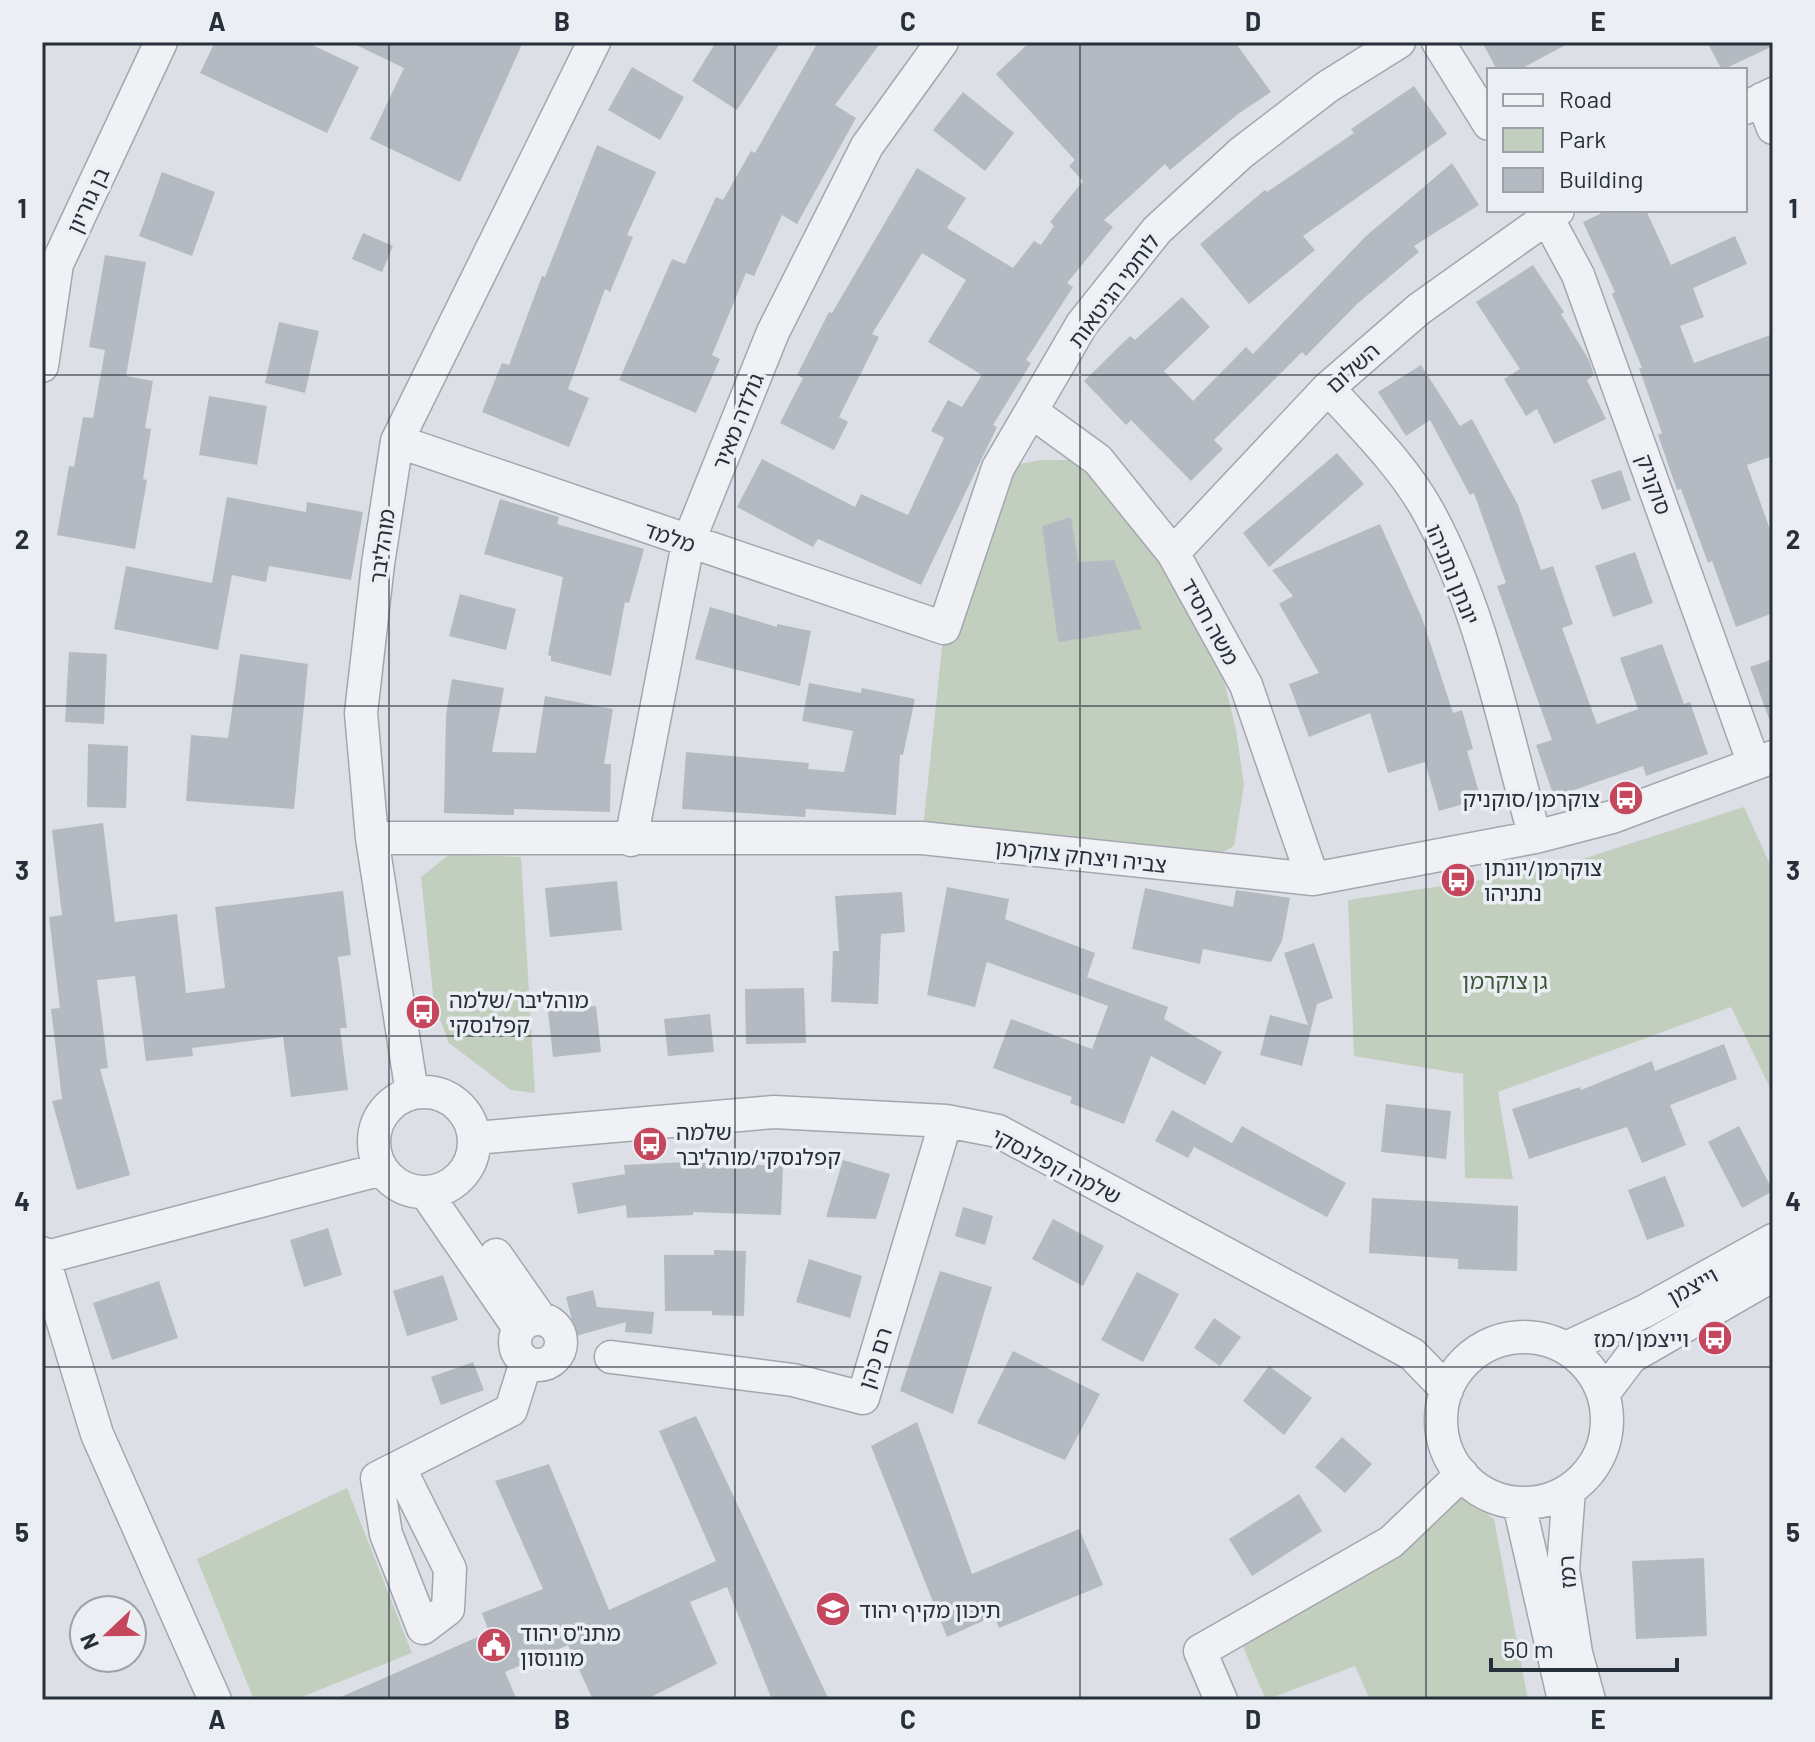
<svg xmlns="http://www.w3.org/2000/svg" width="1815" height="1742" viewBox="0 0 1815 1742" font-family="Barlow,'Noto Sans Hebrew',sans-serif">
  <rect width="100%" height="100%" fill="#dce0e6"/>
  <!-- green -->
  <path fill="#c3cfbe" d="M 1041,460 L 1098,460 L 1209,618 L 1236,730 L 1244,785 L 1234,846 L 1197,867 L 922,838 L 944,628 L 998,468 Z
    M 1744,807 L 1773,871 L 1773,1094 L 1731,1007 L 1498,1092 L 1513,1179 L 1465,1178 L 1463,1074 L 1354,1056 L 1348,900 L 1548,870 Z
    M 450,854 L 521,857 L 535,1093 L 511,1090 L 449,1043 L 434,1004 L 421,877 Z
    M 347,1488 L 412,1653 L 294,1700 L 254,1700 L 197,1559 Z
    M 1461,1495 L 1494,1519 L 1528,1700 L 1370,1700 L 1355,1666 L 1266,1700 L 1240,1640 Z"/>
  <!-- building -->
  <path fill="#b4bac2" d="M 215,42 L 306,42 L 359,67 L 327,133 L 200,73 Z
    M 350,42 L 523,42 L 460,182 L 370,139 L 404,68 Z
    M 716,42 L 781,42 L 737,110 L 692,81 Z
    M 818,42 L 881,42 L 835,105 L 856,118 L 797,224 L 782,215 L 754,276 L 746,273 L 712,355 L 720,359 L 696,413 L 619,380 L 672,259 L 685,264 L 716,197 L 723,200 L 751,151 L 755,153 Z
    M 1030,42 L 1235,42 L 1271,92 L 1238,114 L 1170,170 L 1165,164 L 1104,220 L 1113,227 L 1067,283 L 1073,287 L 1026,360 L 1031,363 L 993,425 L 997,427 L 921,585 L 818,539 L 813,547 L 737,507 L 762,459 L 855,507 L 861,494 L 908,515 L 944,438 L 931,431 L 948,400 L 962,407 L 982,375 L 928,342 L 966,280 L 922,253 L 872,334 L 879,337 L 839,417 L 848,422 L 834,450 L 780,423 L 803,378 L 797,375 L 829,312 L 832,313 L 917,168 L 966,198 L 947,228 L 1013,268 L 1034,241 L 1041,245 L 1054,226 L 1050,222 L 1083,181 L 1069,166 L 1075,160 L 996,74 Z
    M 1482,42 L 1571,42 L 1519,70 L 1497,70 Z
    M 1707,42 L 1773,42 L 1773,46 L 1722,70 Z
    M 632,67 L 684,97 L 660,140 L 608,110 Z
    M 1414,86 L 1447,134 L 1303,236 L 1315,250 L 1249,304 L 1200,244 L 1265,190 L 1267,192 L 1354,133 L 1351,129 Z
    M 963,92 L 1014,133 L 985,171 L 933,130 Z
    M 597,145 L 656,172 L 627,235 L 633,237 L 610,292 L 605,289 L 568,389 L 589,398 L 569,447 L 482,412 L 502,363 L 509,365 L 542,276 L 545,277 Z
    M 1452,163 L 1479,205 L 1414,246 L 1419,252 L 1357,304 L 1306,356 L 1302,352 L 1214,440 L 1223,449 L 1191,481 L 1131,420 L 1126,425 L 1084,381 L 1130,336 L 1135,340 L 1182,297 L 1210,327 L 1164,371 L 1193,401 L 1246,347 L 1253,354 L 1366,236 Z
    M 162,172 L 215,192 L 192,256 L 139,236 Z
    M 1608,210 L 1646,210 L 1671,265 L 1735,236 L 1747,264 L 1693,288 L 1704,317 L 1680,326 L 1694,363 L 1773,334 L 1773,456 L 1747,465 L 1773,538 L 1773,613 L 1736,627 L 1712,561 L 1708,563 L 1681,489 L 1677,490 L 1658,435 L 1662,433 L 1639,368 L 1642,368 L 1612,294 L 1615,292 L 1583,222 Z
    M 363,233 L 393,246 L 382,272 L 352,259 Z
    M 105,255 L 146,262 L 126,376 L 153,381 L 145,428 L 151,429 L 143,479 L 147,480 L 135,549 L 57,535 L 69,466 L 74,467 L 83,417 L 93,418 L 105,350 L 89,347 Z
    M 1533,265 L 1564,312 L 1561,314 L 1589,360 L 1594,375 L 1587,380 L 1606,419 L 1554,444 L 1537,409 L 1526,416 L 1504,379 L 1520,369 L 1476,302 Z
    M 279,322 L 319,331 L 305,393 L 265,383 Z
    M 1421,365 L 1460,426 L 1472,419 L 1518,505 L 1541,570 L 1553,566 L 1573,624 L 1562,628 L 1597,724 L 1638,709 L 1620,658 L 1662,644 L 1684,704 L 1690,702 L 1708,754 L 1646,776 L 1643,766 L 1554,797 L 1536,745 L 1552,740 L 1497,586 L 1506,583 L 1474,493 L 1470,495 L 1430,420 L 1406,436 L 1378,392 Z
    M 209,396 L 267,406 L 257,465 L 199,455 Z
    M 1337,453 L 1364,484 L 1269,567 L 1243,533 Z
    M 1621,470 L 1631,500 L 1602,510 L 1591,480 Z
    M 227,497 L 306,512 L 307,502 L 363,512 L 351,580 L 269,566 L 266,582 L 232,575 L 218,650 L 114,629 L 126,566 L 212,583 Z
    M 500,499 L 559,517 L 557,524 L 644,549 L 629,603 L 625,602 L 611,676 L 551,661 L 551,656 L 548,655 L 563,577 L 484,554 Z
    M 1071,517 L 1078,562 L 1114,560 L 1142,629 L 1058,642 L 1042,526 Z
    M 1380,524 L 1422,618 L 1453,713 L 1462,710 L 1473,749 L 1467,751 L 1481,799 L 1439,811 L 1425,762 L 1388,773 L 1370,713 L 1309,737 L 1289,684 L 1319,673 L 1279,604 L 1293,596 L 1272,570 Z
    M 1635,552 L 1653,603 L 1613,617 L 1595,566 Z
    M 460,594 L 516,609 L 506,650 L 449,636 Z
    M 710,607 L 777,627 L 777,624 L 811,631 L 800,686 L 695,659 Z
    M 69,652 L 107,654 L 104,724 L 65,722 Z
    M 240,654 L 308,664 L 294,809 L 186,801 L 191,735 L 228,738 Z
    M 1773,659 L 1773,724 L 1771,724 L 1750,667 Z
    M 452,679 L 504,688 L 492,752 L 536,753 L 545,696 L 613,709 L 604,764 L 611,764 L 610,812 L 514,809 L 514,815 L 444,813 L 446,715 Z
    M 809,683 L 861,693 L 862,688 L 915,699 L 903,755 L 900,755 L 896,815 L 806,809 L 805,817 L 682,809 L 686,752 L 809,763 L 808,769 L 844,772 L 853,731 L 802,721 Z
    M 88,744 L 128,746 L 126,808 L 87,807 Z
    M 103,823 L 115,922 L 177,914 L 186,993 L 225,988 L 215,907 L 343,891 L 351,955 L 338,957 L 347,1028 L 340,1028 L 348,1090 L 291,1097 L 283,1037 L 192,1048 L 193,1056 L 146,1061 L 135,976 L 97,980 L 108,1068 L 100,1069 L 130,1175 L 77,1190 L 52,1101 L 62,1099 L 51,1009 L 60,1008 L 49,917 L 62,915 L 52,830 Z
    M 617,881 L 622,930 L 550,937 L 545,888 Z
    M 947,887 L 1009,899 L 1005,919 L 1095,953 L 1087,977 L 1168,1007 L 1164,1019 L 1222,1052 L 1205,1085 L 1151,1056 L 1124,1124 L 1070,1103 L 1072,1097 L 993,1068 L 1011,1019 L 1092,1049 L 1108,1006 L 987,962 L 975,1007 L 927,995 Z
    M 1145,888 L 1233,907 L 1236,890 L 1290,898 L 1282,941 L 1271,962 L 1203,949 L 1200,964 L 1132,949 Z
    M 902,892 L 905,932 L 881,934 L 878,1004 L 831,1002 L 833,951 L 839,951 L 835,896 Z
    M 1314,943 L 1333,998 L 1317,1004 L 1302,1066 L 1260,1055 L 1270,1015 L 1308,1025 L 1284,953 Z
    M 804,988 L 806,1043 L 746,1044 L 745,989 Z
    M 596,1006 L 601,1052 L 553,1057 L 548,1011 Z
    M 710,1014 L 714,1052 L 668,1056 L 664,1019 Z
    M 1724,1044 L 1737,1079 L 1670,1105 L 1686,1145 L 1642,1163 L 1627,1127 L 1529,1159 L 1512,1109 L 1580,1087 L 1581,1090 L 1652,1061 L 1655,1071 Z
    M 1386,1104 L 1451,1111 L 1446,1159 L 1381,1152 Z
    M 1172,1110 L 1232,1143 L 1242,1126 L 1346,1183 L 1327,1217 L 1194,1147 L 1188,1158 L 1155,1141 Z
    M 1739,1126 L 1773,1191 L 1742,1208 L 1708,1142 Z
    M 843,1160 L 890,1174 L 876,1219 L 826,1217 Z
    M 687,1162 L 783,1166 L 781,1215 L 693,1212 L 693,1215 L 627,1218 L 626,1205 L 578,1214 L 572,1183 L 625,1174 L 624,1165 Z
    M 1665,1176 L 1685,1226 L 1647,1240 L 1628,1190 Z
    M 1372,1198 L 1518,1206 L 1517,1271 L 1458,1269 L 1458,1259 L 1369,1253 Z
    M 963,1207 L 993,1216 L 985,1245 L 955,1236 Z
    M 1053,1219 L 1104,1246 L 1083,1286 L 1032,1259 Z
    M 328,1228 L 342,1275 L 304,1287 L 290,1240 Z
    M 714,1250 L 746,1251 L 744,1316 L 712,1315 L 712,1311 L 665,1311 L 664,1255 L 714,1255 Z
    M 809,1259 L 862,1276 L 850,1318 L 796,1302 Z
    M 940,1271 L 992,1287 L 953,1414 L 900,1391 Z
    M 1137,1272 L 1179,1294 L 1143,1362 L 1101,1340 Z
    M 443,1275 L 458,1320 L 407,1336 L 393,1291 Z
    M 159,1281 L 178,1338 L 112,1360 L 93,1303 Z
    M 593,1290 L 597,1307 L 654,1312 L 652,1334 L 625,1332 L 626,1322 L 576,1336 L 566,1297 Z
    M 1214,1318 L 1241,1337 L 1220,1366 L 1194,1348 Z
    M 1013,1351 L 1100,1394 L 1065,1460 L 977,1423 Z
    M 473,1362 L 484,1390 L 441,1405 L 431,1377 Z
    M 1269,1366 L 1312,1398 L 1284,1435 L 1243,1401 Z
    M 696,1416 L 829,1700 L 772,1700 L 727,1587 L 690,1602 L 717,1664 L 645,1700 L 593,1700 L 568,1645 L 505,1672 L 517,1700 L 334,1700 L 489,1632 L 482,1613 L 543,1589 L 495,1481 L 549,1464 L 609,1610 L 716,1561 L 659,1431 Z
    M 917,1422 L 972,1574 L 1079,1529 L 1103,1585 L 999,1628 L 994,1616 L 947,1637 L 871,1446 Z
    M 1342,1437 L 1372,1464 L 1345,1493 L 1315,1467 Z
    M 1299,1494 L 1322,1531 L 1252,1576 L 1229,1539 Z
    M 1704,1558 L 1707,1636 L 1636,1639 L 1632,1561 Z"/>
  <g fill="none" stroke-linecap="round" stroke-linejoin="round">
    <!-- minor casing -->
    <g stroke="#a2a7af" stroke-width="35">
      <path id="minor" d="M 1438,42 L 1489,124
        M 1762,99 L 1773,128
        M 1745,108 L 1773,94
        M 1543,210 L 1578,275 L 1754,764
        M 42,366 L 57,264 L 161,42
        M 1328,388 C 1363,427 1403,466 1428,511 C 1483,611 1504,728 1535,837
        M 1032,412 L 1098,460 L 1173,553 L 1246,685 L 1313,879
        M 397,441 L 944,628 L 998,468 L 1082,324 L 1157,230 L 1241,153 L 1327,87 L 1399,42
        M 1173,553 L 1328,388 L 1419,309 L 1558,210
        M 372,838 L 922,838 L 1313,879 L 1535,837 L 1612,817 L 1773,757
        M 631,840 L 688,543 L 773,332 L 867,146 L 942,42
        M374 1142a50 50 0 1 1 100 0a50 50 0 1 1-100 0Z
        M 412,1093 L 372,838 L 361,713 L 378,564 L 397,441 L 594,42
        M 475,1138 L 774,1112 L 946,1121 L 998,1131 L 1412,1354 L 1447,1390
        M 426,1193 L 519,1328
        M 42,1253 L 97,1434 L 215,1700
        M 496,1255 L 540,1318
        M 43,1258 L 382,1169
        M515 1342a23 23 0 1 1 46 0a23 23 0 1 1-46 0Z
        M1441 1420a83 83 0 1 1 166 0a83 83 0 1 1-166 0Z
        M 1566,1348 L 1645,1311 L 1773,1240
        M 611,1357 L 793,1380 L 863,1398 L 946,1121
        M 1603,1394 L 1631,1357 L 1773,1275
        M 399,1467 L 450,1569 L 448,1609 L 423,1628 L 386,1534 L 377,1478 L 511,1410 L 526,1362
        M 1569,1490 L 1563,1569 L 1576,1653 L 1589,1700
        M 1519,1504 L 1564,1700
        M 1221,1700 L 1200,1651 L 1391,1542 L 1462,1474"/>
    </g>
    <!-- minor -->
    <use href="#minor" stroke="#eff1f4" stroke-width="32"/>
  </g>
  <!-- grid -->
  <path fill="none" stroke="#272f3b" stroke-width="2" stroke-opacity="0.55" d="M 389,42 L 389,1700M 735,42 L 735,1700M 1080,42 L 1080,1700M 1426,42 L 1426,1700M 42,375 L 1773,375M 42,706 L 1773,706M 42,1036 L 1773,1036M 42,1367 L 1773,1367"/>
  <!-- icons -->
  <defs>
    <g id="bus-disc" transform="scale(1.8)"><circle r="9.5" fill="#c5475d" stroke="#ebeff3"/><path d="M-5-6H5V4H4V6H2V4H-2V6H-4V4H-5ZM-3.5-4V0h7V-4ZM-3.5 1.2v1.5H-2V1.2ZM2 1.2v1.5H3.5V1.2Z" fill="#fff"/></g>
    <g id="school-disc" transform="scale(1.8)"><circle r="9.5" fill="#c5475d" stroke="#ebeff3"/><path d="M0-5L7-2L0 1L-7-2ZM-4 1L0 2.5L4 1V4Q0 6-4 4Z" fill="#fff"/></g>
    <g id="civic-disc" transform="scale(1.8)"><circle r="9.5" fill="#c5475d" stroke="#ebeff3"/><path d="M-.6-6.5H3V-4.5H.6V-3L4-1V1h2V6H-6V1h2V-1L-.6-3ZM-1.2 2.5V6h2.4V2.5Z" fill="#fff"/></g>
  </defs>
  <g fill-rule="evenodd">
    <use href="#bus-disc" x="1626" y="798"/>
    <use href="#bus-disc" x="1458" y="880"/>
    <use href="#bus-disc" x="423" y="1012"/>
    <use href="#bus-disc" x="650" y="1144"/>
    <use href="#bus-disc" x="1715" y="1338"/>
    <use href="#school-disc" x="833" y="1609"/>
    <use href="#civic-disc" x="494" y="1645"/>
  </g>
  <g text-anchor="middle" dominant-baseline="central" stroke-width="7" stroke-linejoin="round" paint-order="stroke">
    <!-- street labels -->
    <g font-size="22" fill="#272f3b" stroke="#ebeff3">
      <text transform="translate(87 200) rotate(-65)">בן גוריון</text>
      <text transform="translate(1113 290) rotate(-53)">לוחמי הגיטאות</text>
      <text transform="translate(1352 367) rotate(-42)">השלום</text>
      <text transform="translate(737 421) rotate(-68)">גולדה מאיר</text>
      <text transform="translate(1655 484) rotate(70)">סוקניק</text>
      <text transform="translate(670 536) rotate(19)">מלמד</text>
      <text transform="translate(381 546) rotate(-82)">מוהליבר</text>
      <text transform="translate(1454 574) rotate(68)">יונתן נתניהו</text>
      <text transform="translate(1211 621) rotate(61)">משה חסיד</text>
      <text transform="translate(1081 855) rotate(6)">צביה ויצחק צוקרמן</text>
      <text transform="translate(1057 1165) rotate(27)">שלמה קפלנסקי</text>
      <text transform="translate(1692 1285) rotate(-29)">וייצמן</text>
      <text transform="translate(874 1358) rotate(-72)">רם כהן</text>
      <text transform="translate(1566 1572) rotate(-94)">רמז</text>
    </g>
    <!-- poi labels -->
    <g font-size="22" fill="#272f3b" stroke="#ebeff3" text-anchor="start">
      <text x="1600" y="798" text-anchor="end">צוקרמן/סוקניק</text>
      <text x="1484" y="867">צוקרמן/יונתן<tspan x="1484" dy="25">נתניהו</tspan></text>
      <text x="449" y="999">מוהליבר/שלמה<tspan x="449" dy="25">קפלנסקי</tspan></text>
      <text x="676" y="1131">שלמה<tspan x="676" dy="25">קפלנסקי/מוהליבר</tspan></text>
      <text x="1689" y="1338" text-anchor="end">וייצמן/רמז</text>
      <text x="859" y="1609">תיכון מקיף יהוד</text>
      <text x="520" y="1632">מתנ"ס יהוד<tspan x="520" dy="25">מונוסון</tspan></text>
    </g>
    <!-- park labels -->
    <g font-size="22" fill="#3c5635" stroke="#ebeff3">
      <text x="1505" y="980">גן צוקרמן</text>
    </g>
  </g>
  <!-- border -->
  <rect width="1815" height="1742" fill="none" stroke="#ebeff3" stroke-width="88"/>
  <!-- legend -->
  <rect x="1487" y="68" width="260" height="144" fill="#ebeff3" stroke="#9da2a9" stroke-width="2"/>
  <rect x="1503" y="94" width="40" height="12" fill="#eff1f4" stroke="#9da2a9" stroke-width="2"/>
  <text x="1559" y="108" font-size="24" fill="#272f3b">Road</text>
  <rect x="1503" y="128" width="40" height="24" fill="#c3cfbe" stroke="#9da2a9" stroke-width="2"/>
  <text x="1559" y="148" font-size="24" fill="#272f3b">Park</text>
  <rect x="1503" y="168" width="40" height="24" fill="#b4bac2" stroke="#9da2a9" stroke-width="2"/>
  <text x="1559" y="188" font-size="24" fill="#272f3b">Building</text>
  <!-- north arrow -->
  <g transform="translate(108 1634) rotate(248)"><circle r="38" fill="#ebeff3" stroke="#9da2a9" stroke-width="2"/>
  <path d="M0-6L14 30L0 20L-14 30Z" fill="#c5475d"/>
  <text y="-12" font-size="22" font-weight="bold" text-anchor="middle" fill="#272f3b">N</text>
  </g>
  <!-- scale -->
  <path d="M1491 1658v12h186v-12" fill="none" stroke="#272f3b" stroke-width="4"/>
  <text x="1503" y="1658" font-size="24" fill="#272f3b" stroke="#ebeff3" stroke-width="6" paint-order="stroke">50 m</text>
  <rect x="44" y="44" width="1727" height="1654" fill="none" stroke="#272f3b" stroke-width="3"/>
  <g font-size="26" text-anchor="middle" font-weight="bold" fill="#272f3b">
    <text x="217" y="31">A</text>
    <text x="562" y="31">B</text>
    <text x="908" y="31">C</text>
    <text x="1253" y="31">D</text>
    <text x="1598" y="31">E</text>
    <text x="22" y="218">1</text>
    <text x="1793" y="218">1</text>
    <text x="22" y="549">2</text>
    <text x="1793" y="549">2</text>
    <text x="22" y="880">3</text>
    <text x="1793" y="880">3</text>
    <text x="22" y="1211">4</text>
    <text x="1793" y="1211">4</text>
    <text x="22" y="1542">5</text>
    <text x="1793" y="1542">5</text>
    <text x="217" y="1729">A</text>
    <text x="562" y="1729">B</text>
    <text x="908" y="1729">C</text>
    <text x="1253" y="1729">D</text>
    <text x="1598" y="1729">E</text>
  </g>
</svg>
